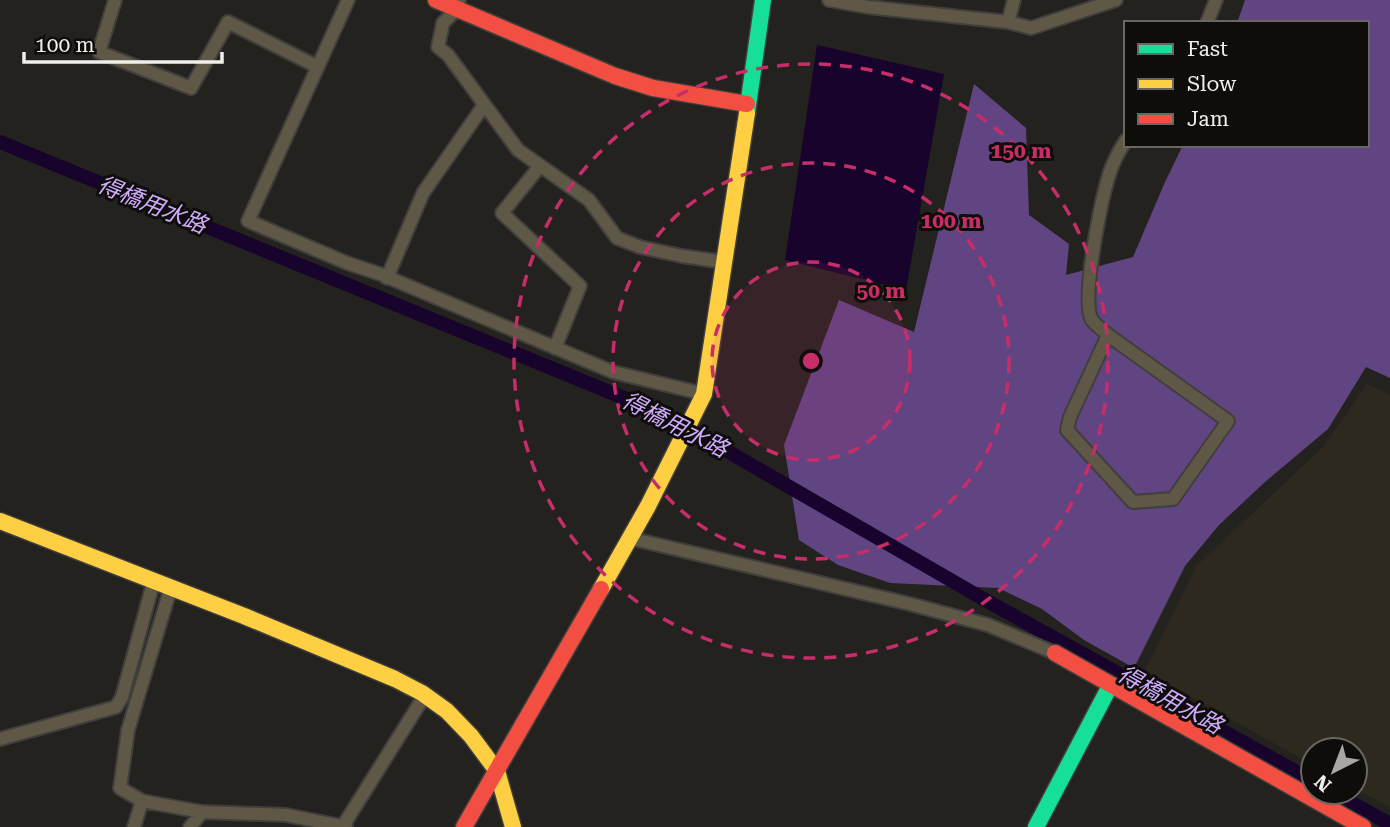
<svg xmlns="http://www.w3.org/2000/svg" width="1390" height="827" viewBox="0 0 1390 827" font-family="'Roboto Serif','Noto Sans JP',serif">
  <rect width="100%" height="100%" fill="#24221f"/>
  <!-- built -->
  <path fill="#2d291e" d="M 1367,384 L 1390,395 L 1390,808 L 1355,788 L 1355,750 L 1313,750 L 1313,765 L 1145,671 L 1196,566 L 1323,447 Z"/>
  <!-- forest -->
  <path fill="#614482" d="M 1245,0 L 1390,0 L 1390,378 L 1366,367 L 1328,429 L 1265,482 L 1219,525 L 1185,566 L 1134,668 L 1084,640 L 1042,609 L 998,588 L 890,583 L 838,565 L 799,540 L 784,445 L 839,300 L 914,332 L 974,84 L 1026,128 L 1029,215 L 1069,244 L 1066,275 L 1133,257 L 1165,182 L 1183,145 L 1367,145 L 1367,23 L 1237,23 Z"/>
  <!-- water -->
  <path fill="#17032b" d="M 817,45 L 944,74 L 906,290 L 785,260 Z"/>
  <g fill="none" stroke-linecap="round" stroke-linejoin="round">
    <!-- canal -->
    <path stroke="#17032b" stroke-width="14" d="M 0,142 L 663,414 L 987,601 L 1313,781
      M 1332,792 L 1390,824"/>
    <!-- street casing -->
    <g stroke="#403f3c" stroke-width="16">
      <path id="street" d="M 115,0 L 99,52 L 191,88 L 228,22 L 318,67
        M 348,0 L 248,221 L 347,263 L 380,274 L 613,372 L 704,394
        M 459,0 L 457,9 L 443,23 L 438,47 L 448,55 L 518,150 L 589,200 L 617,238 L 640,247 L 682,256 L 724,262
        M 829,0 L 868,7 L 1008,22 L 1031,28 L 1116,0
        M 1008,22 L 1014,0
        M 1207,23 L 1216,0
        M 540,166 L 502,213 L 580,286 L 555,348
        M 387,278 L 423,193 L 484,105
        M 1108,335 L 1228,421 L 1173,499 L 1133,502 L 1067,430 L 1070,417 Z
        M 1108,335 C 1103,330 1095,325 1092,320 C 1080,301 1102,198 1109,175 C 1113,162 1119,151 1126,140
        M 629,538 L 910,604 L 988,625 L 1055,653
        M 171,587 L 128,730 L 120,788 L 142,801 L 202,812
        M 0,739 L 116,707 L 122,697 L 154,580
        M 343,826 L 425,695
        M 134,827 L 142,801
        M 190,827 L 202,812 L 286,815 L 346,827"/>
    </g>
    <!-- fast casing -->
    <g stroke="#403f3c" stroke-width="19">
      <path id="fast" d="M 747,113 L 763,0
        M 1036,827 L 1110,686"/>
    </g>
    <!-- slow casing -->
    <g stroke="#403f3c" stroke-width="19">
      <path id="slow" d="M 0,521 L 244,616 L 395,679 L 422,693 L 447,711 L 471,736 L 497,771 L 513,827
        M 601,589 L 648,506 L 704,394 L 747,113"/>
    </g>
    <!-- jam casing -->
    <g stroke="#403f3c" stroke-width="19">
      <path id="jam" d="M 436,0 L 615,76 L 653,88 L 747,104
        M 1055,653 L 1363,827
        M 464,827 L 601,589"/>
    </g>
    <!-- street -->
    <use href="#street" stroke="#5f5847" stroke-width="12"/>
    <!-- fast -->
    <use href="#fast" stroke="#16e098" stroke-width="16"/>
    <!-- slow -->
    <use href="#slow" stroke="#ffcf43" stroke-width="16"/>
    <!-- jam -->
    <use href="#jam" stroke="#f24e42" stroke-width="16"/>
  </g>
  <!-- distance rings -->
  <circle cx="811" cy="361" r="99" fill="#c72e69" fill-opacity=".12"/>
  <g fill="none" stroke="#c72e69" stroke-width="3.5" stroke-dasharray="12 9">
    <circle cx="811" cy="361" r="99"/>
    <circle cx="811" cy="361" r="198"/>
    <circle cx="811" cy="361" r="297"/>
  </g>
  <g text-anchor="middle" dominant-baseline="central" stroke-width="6" stroke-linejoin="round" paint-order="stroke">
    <!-- water labels -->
    <g font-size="23" font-style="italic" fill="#d0acff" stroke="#0e0d0a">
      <text transform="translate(152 205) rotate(22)">得橋用水路</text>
      <text transform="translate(675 425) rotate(27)">得橋用水路</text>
      <text transform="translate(1170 700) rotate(29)">得橋用水路</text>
    </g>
  </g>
  <circle cx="811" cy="361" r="10" fill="#c72e69" stroke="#0e0d0a" stroke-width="3.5"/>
  <g font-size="21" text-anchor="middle" font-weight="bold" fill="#c72e69" stroke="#0e0d0a" stroke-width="6" stroke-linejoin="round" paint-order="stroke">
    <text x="1021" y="158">150 m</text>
    <text x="951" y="228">100 m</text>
    <text x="881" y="298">50 m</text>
  </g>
  <!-- legend -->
  <rect x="1124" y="21" width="245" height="126" fill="#0e0d0a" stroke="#686764" stroke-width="2"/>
  <rect x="1138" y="44" width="35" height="10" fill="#16e098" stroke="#686764" stroke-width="2"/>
  <text x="1187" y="56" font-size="21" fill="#f0efeb">Fast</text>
  <rect x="1138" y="79" width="35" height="10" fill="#ffcf43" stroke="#686764" stroke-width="2"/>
  <text x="1187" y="91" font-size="21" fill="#f0efeb">Slow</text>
  <rect x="1138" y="114" width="35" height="10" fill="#f24e42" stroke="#686764" stroke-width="2"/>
  <text x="1187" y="126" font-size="21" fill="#f0efeb">Jam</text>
  <!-- north arrow -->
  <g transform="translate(1334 771) rotate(222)"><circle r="33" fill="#0e0d0a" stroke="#686764" stroke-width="2"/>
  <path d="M0-5L12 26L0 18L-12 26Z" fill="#a9a7a4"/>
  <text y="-10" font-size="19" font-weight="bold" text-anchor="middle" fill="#f0efeb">N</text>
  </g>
  <!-- scale -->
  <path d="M24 52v10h198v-10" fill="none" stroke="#f0efeb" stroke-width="3.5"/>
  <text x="35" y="52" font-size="21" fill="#f0efeb" stroke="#0e0d0a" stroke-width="5" paint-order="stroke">100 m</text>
</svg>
